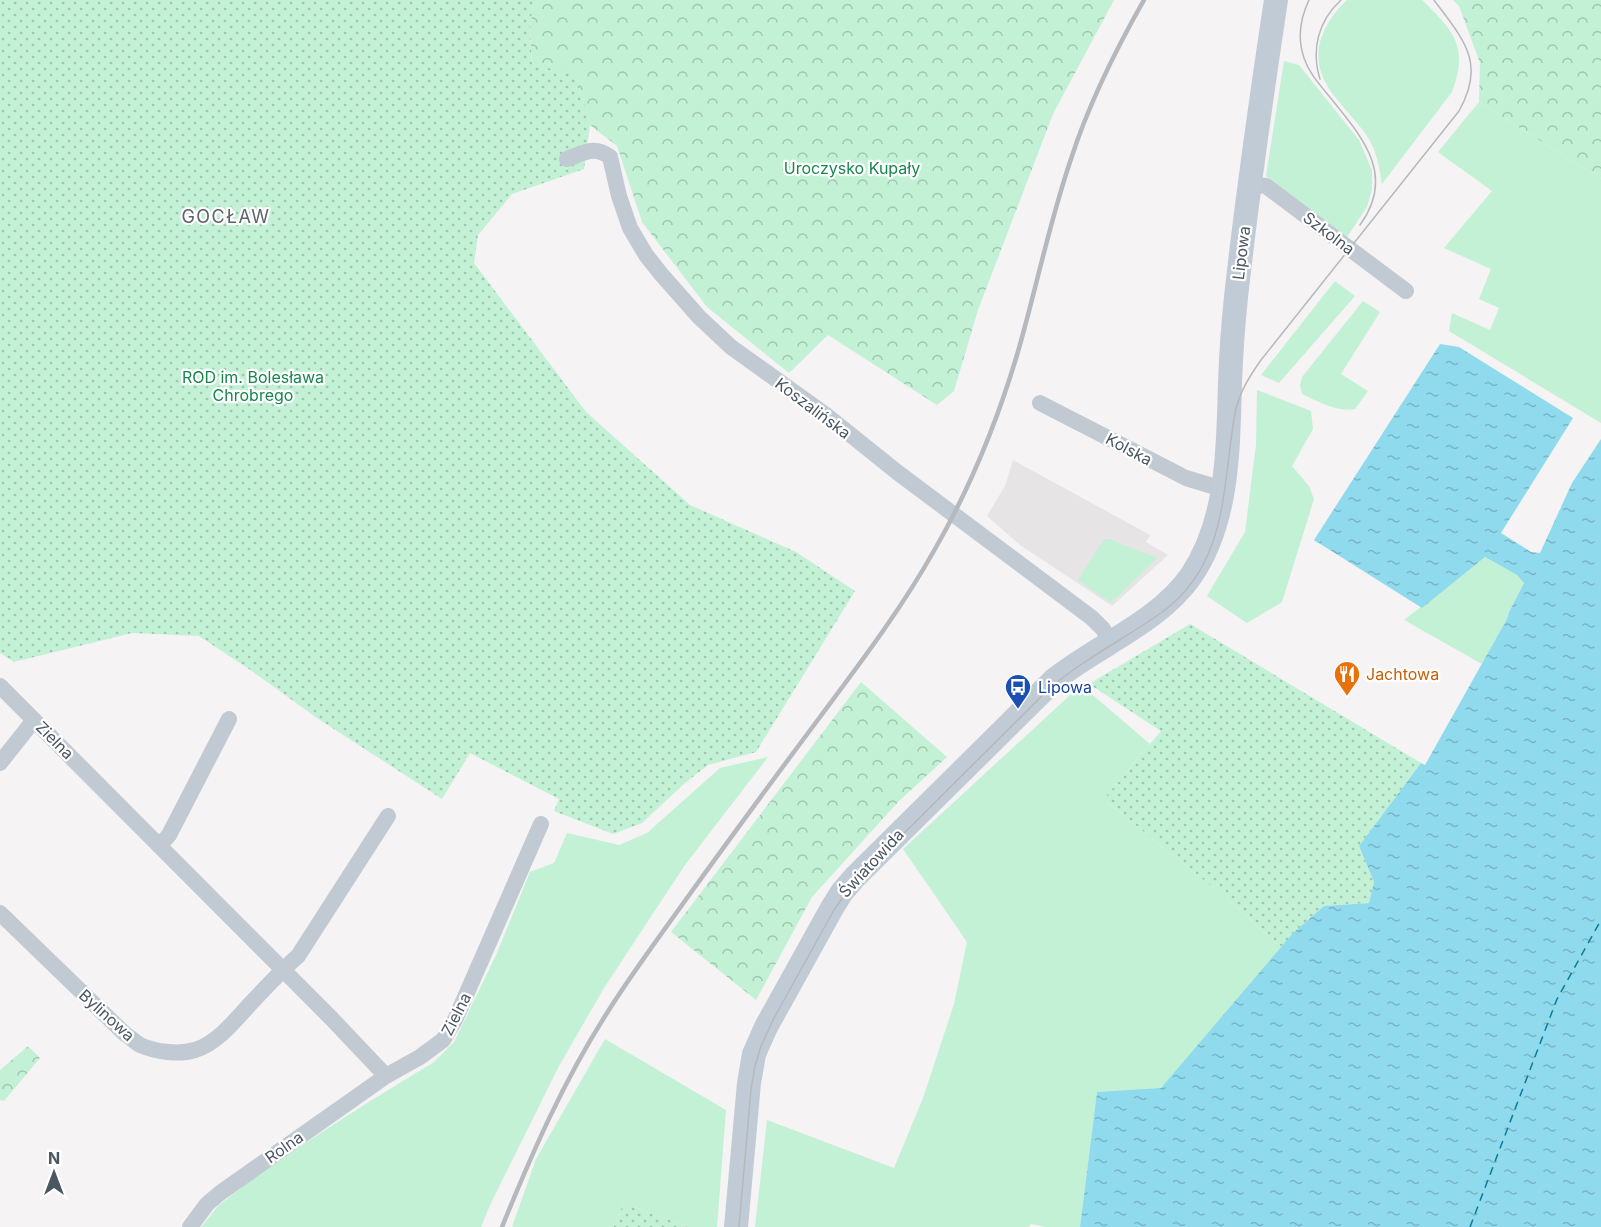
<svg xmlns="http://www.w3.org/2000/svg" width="1601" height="1227" viewBox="0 0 1601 1227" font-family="Inter,sans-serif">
  <defs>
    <pattern id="forest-crowns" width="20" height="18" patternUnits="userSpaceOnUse" patternTransform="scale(1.5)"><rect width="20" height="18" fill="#c3f1d5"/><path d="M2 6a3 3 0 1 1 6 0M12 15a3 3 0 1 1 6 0" fill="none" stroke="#a0c6b0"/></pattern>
    <pattern id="garden-dots" width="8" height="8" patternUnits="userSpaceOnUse" patternTransform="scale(1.5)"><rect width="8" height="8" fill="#c3f1d5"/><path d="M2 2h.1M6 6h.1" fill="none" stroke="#a0c6b0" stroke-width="1.8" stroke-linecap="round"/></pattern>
    <pattern id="water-ripples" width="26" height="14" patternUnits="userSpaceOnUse" patternTransform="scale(1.5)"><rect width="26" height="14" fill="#90daee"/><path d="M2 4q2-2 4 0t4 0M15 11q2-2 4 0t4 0" fill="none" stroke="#78b4c4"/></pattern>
  </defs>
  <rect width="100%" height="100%" fill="#f5f3f3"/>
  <!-- education -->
  <path fill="#e6e4e5" d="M 1013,460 L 1150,535 L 1146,542 L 1168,555 L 1112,606 L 1020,545 L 987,516 L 1005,486 Z"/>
  <!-- green -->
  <path fill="#c3f1d5" d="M 1347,0 L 1422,0 C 1454,31 1469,47 1452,92 L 1382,184 C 1379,167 1377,151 1367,136 C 1347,106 1310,83 1320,42 C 1325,25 1335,11 1347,0 Z
    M 1284,61 L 1299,65 L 1359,140 L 1372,170 L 1372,189 L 1367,207 L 1347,237 L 1266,176 Z
    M 1479,102 L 1601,179 L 1601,423 L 1449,331 L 1452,313 L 1490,330 L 1499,308 L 1479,299 L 1491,269 L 1444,248 L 1492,191 L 1438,152 Z
    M 1335,281 L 1355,296 L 1279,383 L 1261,375 Z
    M 1363,301 L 1380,312 L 1341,374 L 1368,391 L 1355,409 C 1335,412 1320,402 1302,394 L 1300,386 L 1302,377 Z
    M 1257,390 L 1311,411 L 1313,429 L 1292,466 L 1309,486 L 1314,499 L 1282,602 L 1247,623 L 1207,596 L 1245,532 L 1256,445 Z
    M 1106,539 L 1111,539 L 1118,543 L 1157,558 L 1116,598 L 1110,602 L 1078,580 L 1103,541 Z
    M 1485,557 L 1517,575 L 1524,583 L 1509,612 L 1507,619 L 1482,664 L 1404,620 Z
    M 1081,685 L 1150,744 L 1107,795 L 1107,802 L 1215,889 L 1282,947 L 1161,1089 L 1097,1092 L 1080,1227 L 1046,1227 L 1031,1224 L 1029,1227 L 755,1227 L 767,1120 L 894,1168 L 923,1098 L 954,1004 L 967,942 L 903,849 Z
    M 768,757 L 685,865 L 604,988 L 559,1066 L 490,1205 L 481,1227 L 201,1227 L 219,1205 L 267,1168 L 367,1103 L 434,1062 L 454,1042 L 497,953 L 530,872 L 554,863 L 567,833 L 619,845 L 647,833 L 720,768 Z
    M 605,1039 L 726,1110 L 717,1227 L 688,1227 L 624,1203 L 613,1227 L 512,1227 L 536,1159 Z"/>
  <!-- forest -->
  <path fill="url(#forest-crowns)" d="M 533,0 L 1114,0 L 1053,114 L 978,310 L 954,391 L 937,405 L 828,335 L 789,373 L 707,307 L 642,222 L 617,146 L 590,125 L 575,73 L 532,66 L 530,32 Z
    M 1453,0 L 1601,0 L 1601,179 L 1479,102 L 1480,63 L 1459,6 Z
    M 861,682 L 947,757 L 899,801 L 812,897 L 756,1000 L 671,932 Z
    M 28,1046 L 40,1058 L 4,1101 L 0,1100 L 0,1070 Z"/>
  <!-- garden -->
  <path fill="url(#garden-dots)" d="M 0,0 L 533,0 L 530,32 L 532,66 L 575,72 L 590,125 L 584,169 L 512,194 L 478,235 L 474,263 L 586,412 L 690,505 L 796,552 L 855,591 L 756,752 L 708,765 L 685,783 L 642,823 L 613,834 L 554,811 L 559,799 L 470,753 L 442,799 L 317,718 L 252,671 L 199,636 L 132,633 L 14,662 L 0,653 Z
    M 1190,624 L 1421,763 L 1359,846 L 1374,882 L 1369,903 L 1324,906 L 1293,933 L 1282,947 L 1215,889 L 1107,802 L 1107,795 L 1161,731 L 1089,684 Z
    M 624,1203 L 688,1227 L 613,1227 Z"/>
  <!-- water -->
  <path fill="url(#water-ripples)" d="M 1440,344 L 1459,347 L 1573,418 L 1501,533 L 1531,552 L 1540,553 L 1572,483 L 1601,439 L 1601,1227 L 1080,1227 L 1097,1092 L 1161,1088 L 1293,933 L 1324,906 L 1369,903 L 1374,882 L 1359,846 L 1421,763 L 1425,765 L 1507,619 L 1509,612 L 1524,583 L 1517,575 L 1485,557 L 1422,608 L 1314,540 Z"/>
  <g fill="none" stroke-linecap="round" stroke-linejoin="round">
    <!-- ferry -->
    <path stroke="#0c7c9b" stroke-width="1.5" stroke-dasharray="8 6" stroke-linecap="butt" d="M 1470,1227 L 1557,999 L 1601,920"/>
    <!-- street -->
    <path stroke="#c1cad2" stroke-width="16" d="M 567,159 C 584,153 594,145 610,157 L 619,196 L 630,228 L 646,255 L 661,274 L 699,317 L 731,347 L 826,415 L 897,472 L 1092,618 L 1103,629 L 1110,641
      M 1249,184 L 1266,186 L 1406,291
      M 1040,403 L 1186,478 L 1222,489
      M 0,686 L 332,1019 L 386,1076 L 420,1057 L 443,1040 L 455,1020 L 541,824
      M 0,763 L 34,720
      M 160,845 L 169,835 L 229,719
      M 0,913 L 125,1034 C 130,1037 135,1042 140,1045 C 156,1052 179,1055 195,1050 C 217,1044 237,1018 252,1002 C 267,986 282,970 298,956 L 388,816
      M 190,1227 L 207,1204 L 220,1193 L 386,1076"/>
    <!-- secondary -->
    <path stroke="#c1cbd6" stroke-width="24" d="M 736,1227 L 749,1083 L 754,1054 L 766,1027 L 832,908 L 842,892 L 855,877 L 1054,680 C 1098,645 1159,622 1191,576 C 1229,520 1228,448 1230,383 C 1231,354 1233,326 1236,297 C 1247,198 1261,99 1276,0"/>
    <!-- tram -->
    <path stroke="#b5b8bd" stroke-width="1.5" d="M 1309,0 C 1300,19 1297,38 1304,58 C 1309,73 1319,84 1329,96 C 1361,136 1397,174 1360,225
      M 1320,79 C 1311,50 1318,21 1341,0
      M 739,1227 L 751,1089 L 755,1066 L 761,1046 L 774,1018 L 834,910 L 848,890 L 863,874 L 1050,688 C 1084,659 1124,639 1161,613 C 1229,564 1222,486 1235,413 C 1239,393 1249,377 1261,360 L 1459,111 C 1487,62 1462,38 1434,0"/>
    <!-- rail -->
    <path stroke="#b5b8bd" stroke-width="4.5" d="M 502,1227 C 532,1153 564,1080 607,1013 C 632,973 660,936 687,898 C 731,837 775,777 820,717 C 861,662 902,608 935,549 C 970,488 997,422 1017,355 C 1036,290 1049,223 1071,159 C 1089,103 1115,51 1144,0"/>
  </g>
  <!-- icons -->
  <defs>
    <g id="restaurant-pin" transform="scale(1.35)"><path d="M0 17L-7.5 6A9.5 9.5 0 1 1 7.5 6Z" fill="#e8710a" stroke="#fff"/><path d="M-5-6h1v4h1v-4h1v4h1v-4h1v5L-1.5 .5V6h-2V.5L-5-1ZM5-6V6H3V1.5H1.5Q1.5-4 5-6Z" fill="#fff"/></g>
    <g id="bus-pin" transform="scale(1.35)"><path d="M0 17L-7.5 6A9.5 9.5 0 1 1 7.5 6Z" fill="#1a4fb4" stroke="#fff"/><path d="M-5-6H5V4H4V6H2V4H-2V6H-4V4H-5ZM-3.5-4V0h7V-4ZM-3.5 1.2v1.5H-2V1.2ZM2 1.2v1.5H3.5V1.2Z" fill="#fff"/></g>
  </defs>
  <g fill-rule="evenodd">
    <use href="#restaurant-pin" x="1347" y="674"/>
    <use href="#bus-pin" x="1018" y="687"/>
  </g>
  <g text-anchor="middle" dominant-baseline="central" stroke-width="4.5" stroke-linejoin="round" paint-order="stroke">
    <!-- park labels -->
    <g font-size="16" fill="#17864f" stroke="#fff">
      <text x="852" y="168">Uroczysko Kupały</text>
      <text x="253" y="377">ROD im. Bolesława<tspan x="253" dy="18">Chrobrego</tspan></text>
    </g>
    <!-- street labels -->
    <g font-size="16" fill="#4a5661" stroke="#fff">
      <text transform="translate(1329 233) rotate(37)">Szkolna</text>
      <text transform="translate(1241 253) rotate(-83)">Lipowa</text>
      <text transform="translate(813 408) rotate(37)">Koszalińska</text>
      <text transform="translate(1129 449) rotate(28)">Kolska</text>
      <text transform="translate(55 740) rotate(45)">Zielna</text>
      <text transform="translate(871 863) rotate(-47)">Światowida</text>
      <text transform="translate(456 1014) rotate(-63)">Zielna</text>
      <text transform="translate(107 1015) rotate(42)">Bylinowa</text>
      <text transform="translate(284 1147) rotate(-35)">Rolna</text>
    </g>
    <!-- food labels -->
    <g font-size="16" fill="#c56008" stroke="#fff" text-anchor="start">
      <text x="1366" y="674">Jachtowa</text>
    </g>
    <!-- transit labels -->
    <g font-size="16" fill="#164399" stroke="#fff" text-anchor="start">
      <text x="1038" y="687">Lipowa</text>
    </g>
    <!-- neighbourhood labels -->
    <g font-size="18" letter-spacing="1.5" fill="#5f6368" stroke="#fff">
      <text x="226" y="216">GOCŁAW</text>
    </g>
  </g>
  <!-- north arrow -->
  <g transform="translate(54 1173)" stroke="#ffffff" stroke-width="4.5" paint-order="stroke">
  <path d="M0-4.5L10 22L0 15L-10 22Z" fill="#4a5661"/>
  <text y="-9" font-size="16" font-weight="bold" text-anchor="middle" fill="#4a5661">N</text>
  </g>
</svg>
